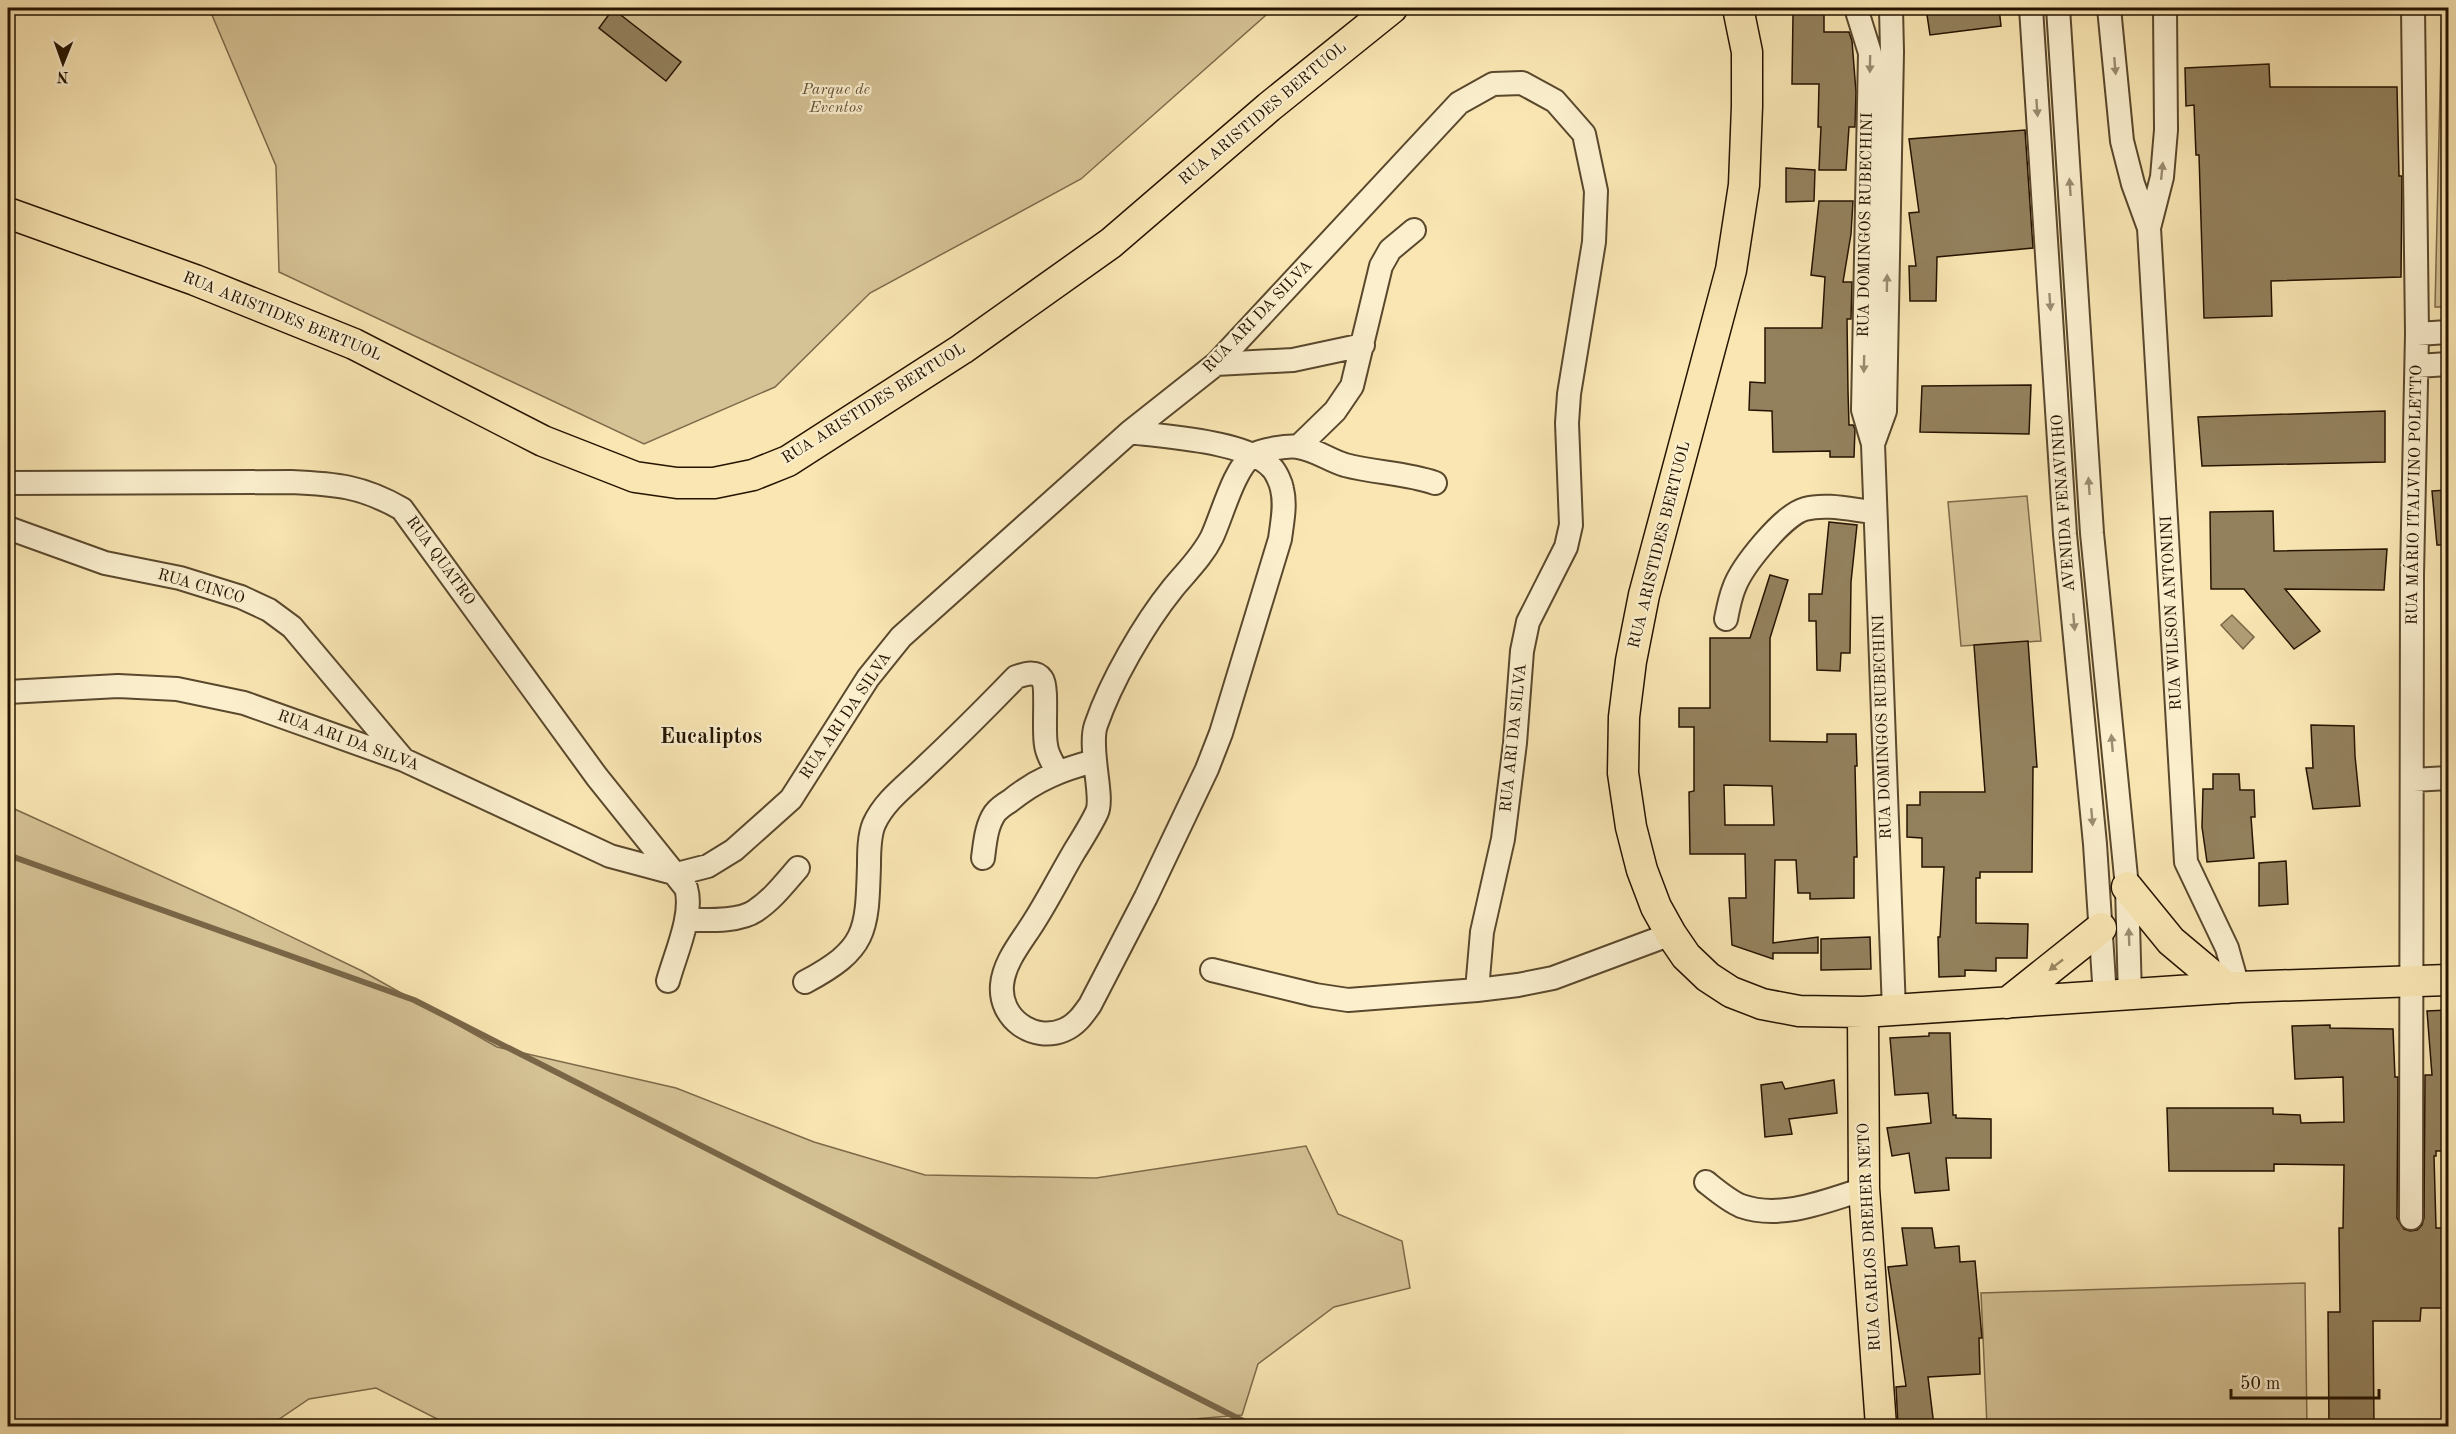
<svg xmlns="http://www.w3.org/2000/svg" width="2456" height="1434" viewBox="0 0 2456 1434" font-family="'Old Standard TT',serif">
  <rect width="100%" height="100%" fill="#f9e6b3"/>
  <filter id="stains"><feTurbulence type="fractalNoise" baseFrequency=".00333" numOctaves="4"/><feColorMatrix values="0 0 0 0 .2 0 0 0 0 .09 0 0 0 0 .02 0 0 0 .5 -.17"/></filter>
  <radialGradient id="worn" r=".72"><stop offset=".6" stop-color="#630" stop-opacity="0"/><stop offset="1" stop-color="#630" stop-opacity=".3"/></radialGradient>
  <!-- green -->
  <path fill="#d5c295" stroke="#7d6a4a" stroke-width="1.5" d="M 209,8 L 1274,8 L 1081,179 L 870,293 L 775,387 L 644,444 L 279,272 L 276,166 Z
    M 2442,8 L 2448,8 L 2448,307 L 2435,307 Z
    M 2027,496 L 2041,641 L 1961,646 L 1948,502 Z
    M 8,806 L 236,910 L 362,971 L 497,1047 L 676,1088 L 814,1142 L 925,1175 L 1096,1178 L 1306,1146 L 1338,1214 L 1402,1241 L 1410,1288 L 1334,1307 L 1258,1364 L 1242,1415 L 1109,1426 L 451,1426 L 376,1388 L 309,1399 L 269,1426 L 8,1426 Z
    M 2305,1283 L 2307,1426 L 1987,1426 L 1981,1293 Z"/>
  <!-- water -->
  <path fill="#b19e76" stroke="#796647" stroke-width="1.5" d="M 2232,615 L 2254,637 L 2243,649 L 2221,625 Z"/>
  <g fill="none" stroke-linecap="round" stroke-linejoin="round">
    <!-- stream -->
    <path stroke="#796647" stroke-width="6" d="M 8,855 L 414,1000 L 1253,1426"/>
  </g>
  <!-- building -->
  <path fill="#93815d" stroke="#251300" stroke-width="1.5" fill-rule="evenodd" d="M 1926,8 L 1999,8 L 2001,26 L 1930,35 Z
    M 613,9 L 681,62 L 666,81 L 599,28 Z
    M 1793,14 L 1824,14 L 1824,32 L 1849,32 L 1852,41 L 1856,92 L 1855,127 L 1849,127 L 1846,170 L 1819,170 L 1821,127 L 1818,127 L 1819,84 L 1792,84 Z
    M 2269,64 L 2270,87 L 2397,87 L 2399,176 L 2402,176 L 2401,277 L 2271,281 L 2272,316 L 2204,318 L 2199,155 L 2196,155 L 2194,105 L 2186,106 L 2185,68 Z
    M 2025,130 L 2033,248 L 1937,257 L 1936,301 L 1910,301 L 1909,266 L 1916,266 L 1909,213 L 1919,212 L 1909,139 Z
    M 1786,168 L 1815,170 L 1814,201 L 1786,202 Z
    M 1819,201 L 1853,201 L 1851,234 L 1843,282 L 1852,282 L 1851,319 L 1847,319 L 1848,391 L 1849,425 L 1853,425 L 1855,429 L 1854,457 L 1830,457 L 1830,451 L 1773,452 L 1772,411 L 1749,410 L 1750,382 L 1765,383 L 1765,328 L 1822,328 L 1825,277 L 1811,275 Z
    M 2031,385 L 2029,434 L 1920,432 L 1922,386 Z
    M 2385,411 L 2385,462 L 2202,466 L 2198,417 Z
    M 2448,490 L 2448,545 L 2437,545 L 2432,491 Z
    M 2273,511 L 2274,551 L 2387,549 L 2384,590 L 2285,589 L 2320,631 L 2294,649 L 2244,589 L 2211,589 L 2210,512 Z
    M 1829,522 L 1857,525 L 1851,582 L 1850,653 L 1841,653 L 1840,671 L 1817,670 L 1816,621 L 1809,621 L 1809,594 L 1822,594 Z
    M 1770,575 L 1788,580 L 1770,638 L 1770,741 L 1827,742 L 1827,734 L 1856,734 L 1857,766 L 1855,766 L 1857,857 L 1854,857 L 1854,898 L 1810,899 L 1810,893 L 1798,893 L 1796,860 L 1775,860 L 1773,943 L 1818,937 L 1818,953 L 1773,953 L 1773,959 L 1732,945 L 1729,898 L 1746,898 L 1745,854 L 1690,854 L 1689,792 L 1694,791 L 1694,727 L 1679,727 L 1679,708 L 1710,708 L 1710,638 L 1750,638 ZM 1724,785 L 1772,786 L 1774,825 L 1725,825 Z
    M 2028,641 L 2037,767 L 2033,767 L 2032,872 L 1980,872 L 1980,878 L 1976,878 L 1976,923 L 2028,924 L 2027,958 L 1996,958 L 1996,971 L 1965,970 L 1965,976 L 1939,977 L 1938,937 L 1940,937 L 1944,867 L 1922,867 L 1922,838 L 1907,837 L 1907,805 L 1920,805 L 1920,792 L 1985,792 L 1974,645 Z
    M 2311,725 L 2354,726 L 2355,756 L 2360,806 L 2313,809 L 2306,768 L 2313,768 Z
    M 2213,774 L 2239,774 L 2240,790 L 2254,790 L 2255,817 L 2251,817 L 2254,858 L 2207,862 L 2202,827 L 2203,789 L 2213,789 Z
    M 2286,861 L 2288,904 L 2259,906 L 2259,863 Z
    M 1870,937 L 1871,969 L 1821,970 L 1821,939 Z
    M 2448,1010 L 2448,1151 L 2436,1151 L 2436,1156 L 2434,1156 L 2436,1228 L 2448,1228 L 2448,1308 L 2421,1308 L 2420,1321 L 2373,1321 L 2374,1426 L 2329,1426 L 2328,1312 L 2340,1312 L 2339,1228 L 2343,1228 L 2344,1165 L 2274,1164 L 2274,1171 L 2169,1171 L 2167,1108 L 2273,1108 L 2273,1114 L 2300,1115 L 2301,1123 L 2344,1122 L 2343,1077 L 2295,1079 L 2292,1026 L 2330,1025 L 2330,1028 L 2393,1029 L 2395,1077 L 2398,1077 L 2397,1218 L 2404,1229 L 2410,1231 L 2417,1230 L 2422,1225 L 2424,1218 L 2425,1075 L 2432,1075 L 2427,1011 Z
    M 1929,1033 L 1950,1033 L 1953,1115 L 1956,1115 L 1956,1118 L 1991,1119 L 1991,1158 L 1946,1158 L 1949,1190 L 1915,1193 L 1909,1153 L 1892,1156 L 1887,1128 L 1931,1123 L 1928,1093 L 1895,1095 L 1890,1038 L 1929,1036 Z
    M 1834,1080 L 1837,1113 L 1789,1119 L 1792,1134 L 1765,1137 L 1761,1085 L 1782,1082 L 1785,1089 Z
    M 1902,1228 L 1932,1228 L 1935,1248 L 1959,1246 L 1960,1262 L 1975,1261 L 1982,1338 L 1979,1338 L 1980,1374 L 1928,1377 L 1934,1426 L 1898,1426 L 1896,1387 L 1906,1386 L 1888,1267 L 1907,1265 Z"/>
  <g fill="none" stroke-linecap="round" stroke-linejoin="round">
    <!-- minor casing -->
    <g stroke="#5a482d" stroke-width="26">
      <path id="minor" d="M 1856,8 L 1870,53 L 1863,410 L 1873,444 L 1894,1011
        M 2031,8 L 2065,534 L 2095,844 L 2105,997
        M 2058,8 L 2092,533 L 2127,887 L 2130,996
        M 2109,8 L 2122,141 L 2133,184 L 2149,228 L 2186,862 L 2227,948 L 2238,987
        M 2149,228 L 2162,177 L 2166,130 L 2165,8
        M 2417,334 L 2448,332
        M 1216,364 L 1293,360 L 1363,345
        M 2417,366 L 2448,364
        M 1130,432 C 1165,437 1248,441 1272,468 C 1276,472 1281,483 1282,489 C 1286,505 1282,523 1280,539 L 1221,733 L 1207,769 L 1146,897 L 1090,1005 C 1083,1015 1076,1025 1064,1030 C 1033,1043 999,1018 1002,985 C 1004,961 1023,940 1035,920 C 1049,898 1061,874 1074,852 C 1082,839 1091,825 1097,812 C 1104,796 1088,747 1096,725 C 1111,681 1144,624 1173,588 C 1187,571 1202,557 1212,537 C 1222,516 1234,468 1253,455 C 1260,450 1289,445 1298,447 C 1314,449 1329,460 1345,465 C 1375,473 1406,473 1435,483
        M 1873,444 L 1885,411 L 1892,52 L 1891,8
        M 1298,447 L 1335,411 L 1352,386 L 1381,266 L 1390,250 L 1414,230
        M 8,483 L 291,482 C 336,484 362,486 402,509 L 597,777 L 686,888 C 694,914 675,955 668,981
        M 8,528 L 105,563 L 180,578 L 241,597 L 269,610 L 292,627 L 403,759
        M 1726,619 C 1728,609 1730,598 1734,588 C 1742,566 1783,515 1805,509 C 1826,503 1853,510 1874,512
        M 8,692 L 118,686 L 177,689 L 244,703 L 404,760 L 610,856 L 677,874 L 708,866 L 734,850 L 791,799 L 868,678 L 901,637 L 1130,432 L 1216,364 L 1459,103 L 1493,84 L 1522,83 L 1555,101 L 1584,134 L 1596,191 L 1594,242 L 1569,394 L 1567,423 L 1571,525 L 1566,547 L 1528,622 L 1522,651 L 1515,743 L 1503,839 L 1482,932 L 1477,990 L 1518,985 L 1553,978 L 1671,934
        M 2413,780 L 2448,778
        M 983,858 C 985,843 986,826 995,813 C 999,808 1005,804 1010,801 C 1037,779 1061,770 1094,761
        M 686,920 C 706,920 739,922 755,911 C 772,900 785,883 798,868
        M 1212,970 L 1315,995 L 1348,1000 L 1477,990
        M 805,982 C 867,949 867,932 869,865 C 869,853 869,836 874,824 C 885,800 907,785 925,767 C 956,738 986,708 1016,677 C 1025,674 1036,670 1042,679 C 1048,687 1043,731 1046,745 C 1047,755 1053,763 1057,771
        M 1706,1182 C 1716,1190 1729,1201 1741,1206 C 1781,1220 1826,1201 1864,1189
        M 2411,1218 L 2412,575 L 2417,334 L 2413,8"/>
    </g>
    <!-- major casing -->
    <g stroke="#251300" stroke-width="33">
      <path id="major" d="M 1738,8 L 1747,52 L 1747,106 L 1744,185 L 1731,270 L 1644,595 L 1631,661 L 1624,717 L 1623,773 L 1631,827 L 1642,870 L 1656,907 L 1671,934 L 1686,956 L 1708,977 L 1731,992 L 1762,1004 L 1799,1011 L 1863,1012 L 2238,987 L 2448,980
        M 8,213 L 195,280 L 354,344 L 543,441 L 635,477 L 677,483 L 714,483 L 753,475 L 788,461 L 962,349 L 1111,243 L 1269,107 L 1392,8
        M 2127,887 L 2171,941 L 2227,988
        M 2007,1003 L 2101,928
        M 1863,1012 L 1864,1189 L 1881,1426"/>
    </g>
    <!-- minor -->
    <use href="#minor" stroke="#fbefce" stroke-width="22"/>
    <!-- major -->
    <use href="#major" stroke="#f9e6b3" stroke-width="30"/>
  </g>
  <!-- one-way arrows -->
  <defs><path id="oneway-solid" d="M-6-.8H1V-3.2L6.5 0L1 3.2V.8H-6Z" transform="scale(1.5)"/></defs>
  <g fill="#9b8c71">
    <use href="#oneway-solid" transform="translate(1870 64) rotate(91)"/>
    <use href="#oneway-solid" transform="translate(2115 66) rotate(85)"/>
    <use href="#oneway-solid" transform="translate(2037 108) rotate(86)"/>
    <use href="#oneway-solid" transform="translate(2162 171) rotate(-84)"/>
    <use href="#oneway-solid" transform="translate(2070 187) rotate(-94)"/>
    <use href="#oneway-solid" transform="translate(1887 283) rotate(-89)"/>
    <use href="#oneway-solid" transform="translate(2050 302) rotate(86)"/>
    <use href="#oneway-solid" transform="translate(1864 364) rotate(91)"/>
    <use href="#oneway-solid" transform="translate(2089 486) rotate(-94)"/>
    <use href="#oneway-solid" transform="translate(2074 622) rotate(85)"/>
    <use href="#oneway-solid" transform="translate(2112 743) rotate(-95)"/>
    <use href="#oneway-solid" transform="translate(2092 817) rotate(85)"/>
    <use href="#oneway-solid" transform="translate(2129 937) rotate(-92)"/>
  </g>
  <use fill="#9a8762" href="#oneway-solid" transform="translate(2056 965) rotate(142)"/>
  <g text-anchor="middle" dominant-baseline="central" stroke-width="4.5" stroke-linejoin="round" paint-order="stroke">
    <!-- park labels -->
    <g font-size="16" font-style="italic" fill="#635034" stroke="#fbefce">
      <text x="836" y="90">Parque de<tspan x="836" dy="18">Eventos</tspan></text>
    </g>
    <!-- street labels -->
    <g font-size="16" fill="#251300" stroke="#fbefce">
      <text transform="translate(1263 114) rotate(-40)">RUA ARISTIDES BERTUOL</text>
      <text transform="translate(1866 225) rotate(-89)">RUA DOMINGOS RUBECHINI</text>
      <text transform="translate(282 317) rotate(22)">RUA ARISTIDES BERTUOL</text>
      <text transform="translate(1258 317) rotate(-46)">RUA ARI DA SILVA</text>
      <text transform="translate(874 404) rotate(-32)">RUA ARISTIDES BERTUOL</text>
      <text transform="translate(2415 495) rotate(-89)">RUA MÁRIO ITALVINO POLETTO</text>
      <text transform="translate(2064 503) rotate(-94)">AVENIDA FENAVINHO</text>
      <text transform="translate(1660 545) rotate(-76)">RUA ARISTIDES BERTUOL</text>
      <text transform="translate(440 561) rotate(54)">RUA QUATRO</text>
      <text transform="translate(201 587) rotate(16)">RUA CINCO</text>
      <text transform="translate(2172 613) rotate(-93)">RUA WILSON ANTONINI</text>
      <text transform="translate(846 716) rotate(-56)">RUA ARI DA SILVA</text>
      <text transform="translate(1883 727) rotate(-92)">RUA DOMINGOS RUBECHINI</text>
      <text transform="translate(1514 738) rotate(-84)">RUA ARI DA SILVA</text>
      <text transform="translate(348 741) rotate(20)">RUA ARI DA SILVA</text>
      <text transform="translate(1870 1237) rotate(-93)">RUA CARLOS DREHER NETO</text>
    </g>
    <!-- district labels -->
    <g font-size="22" font-weight="bold" fill="#251300" stroke="#fbefce">
      <text x="711" y="737">Eucaliptos</text>
    </g>
  </g>
  <!-- margin -->
  <rect width="2456" height="1434" fill="none" stroke="#f9e6b3" stroke-width="30"/>
  <rect x="9" y="9" width="2438" height="1416" fill="none" stroke="#251300" stroke-width="3"/>
  <rect x="15" y="15" width="2426" height="1404" fill="none" stroke="#251300" stroke-width="1.5"/>
  <!-- north arrow -->
  <g transform="translate(63 63) rotate(181)" stroke="#fbefce" stroke-width="4.5" paint-order="stroke">
  <path d="M0-4.5L10 22L0 15L-10 22Z" fill="#251300"/>
  <text y="-9" font-size="16" font-weight="bold" text-anchor="middle" fill="#251300">N</text>
  </g>
  <!-- scale -->
  <path d="M2231 1389v9h148v-9" fill="none" stroke="#251300" stroke-width="3"/>
  <text x="2240" y="1389" font-size="18" fill="#251300" stroke="#fbefce" stroke-width="4.5" paint-order="stroke">50 m</text>
  <rect width="100%" height="100%" filter="url(#stains)"/>
  <rect width="100%" height="100%" fill="url(#worn)"/>
</svg>
